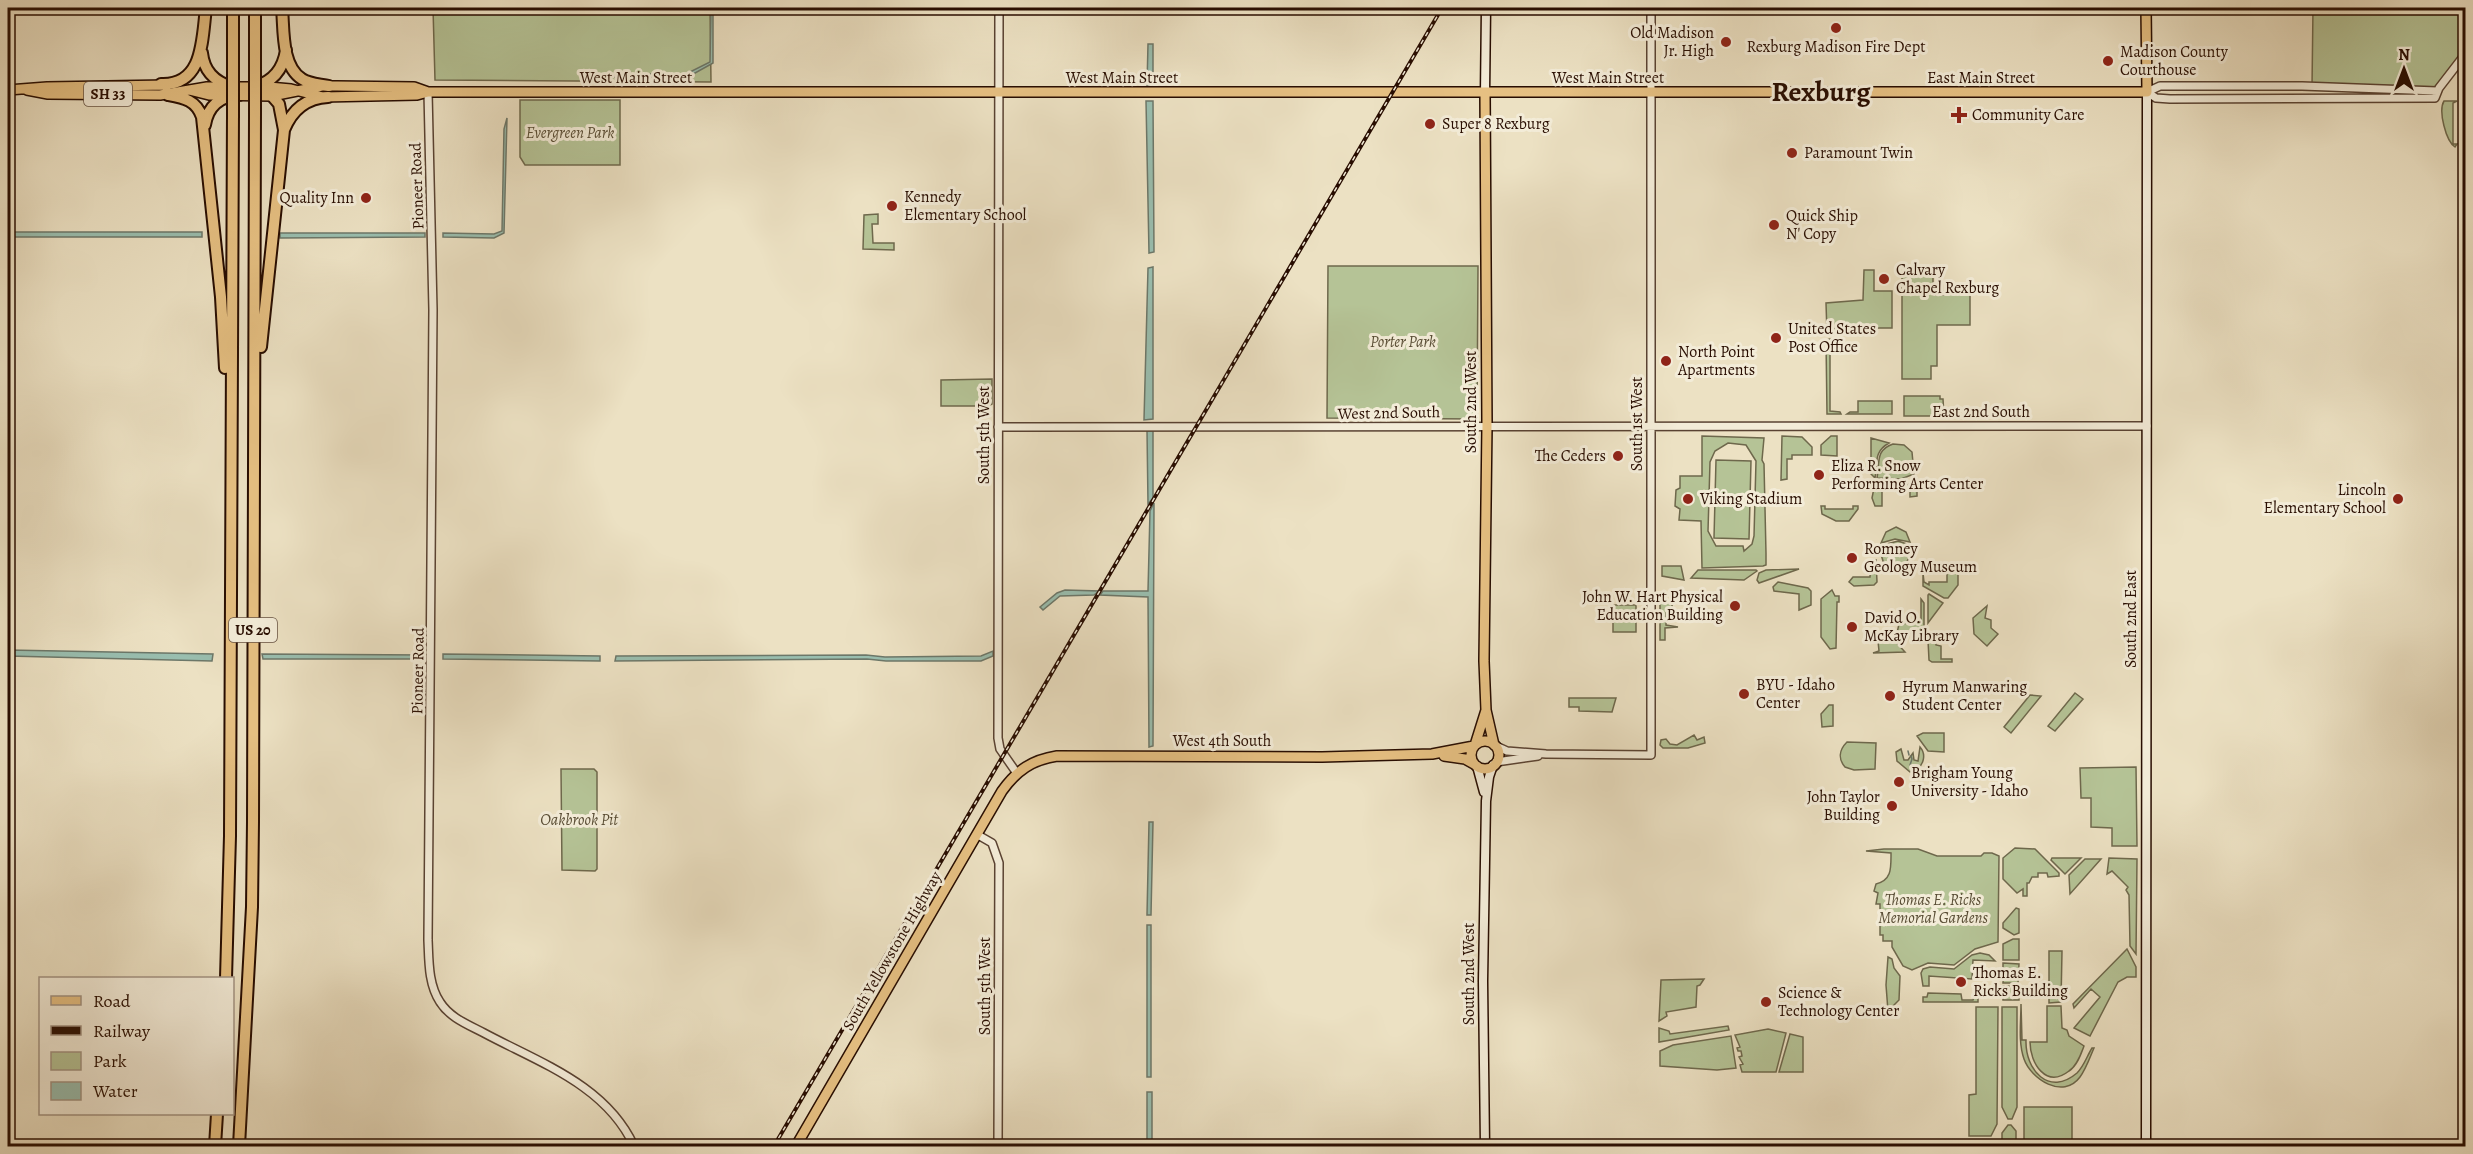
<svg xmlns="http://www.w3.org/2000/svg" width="2473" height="1154" viewBox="0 0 2473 1154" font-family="Alegreya,serif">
  <rect width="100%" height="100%" fill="#ece1c3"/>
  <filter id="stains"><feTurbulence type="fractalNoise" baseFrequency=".00333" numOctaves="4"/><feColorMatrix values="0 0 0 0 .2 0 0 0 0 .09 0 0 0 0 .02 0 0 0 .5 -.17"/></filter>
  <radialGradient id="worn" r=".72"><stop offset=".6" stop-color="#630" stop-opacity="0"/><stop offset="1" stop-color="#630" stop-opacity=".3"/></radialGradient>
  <!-- green -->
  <path fill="#b5c396" stroke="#6e684c" stroke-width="1.5" fill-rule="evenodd" d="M 433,8 L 710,8 L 711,82 L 435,80 Z
    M 2313,8 L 2465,8 L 2465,53 L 2435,89 L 2312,87 Z
    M 520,100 L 620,100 L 620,165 L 525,165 L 520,157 Z
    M 2444,101 L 2457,101 L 2453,103 L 2453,144 L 2457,144 L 2455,147 C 2446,141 2438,111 2444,101 Z
    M 878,214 L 878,224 L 872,224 L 873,243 L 894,243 L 894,250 L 863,249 L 864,215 Z
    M 1328,266 L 1478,266 L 1477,419 L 1327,418 Z
    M 1864,270 L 1874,270 L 1874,291 L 1892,291 L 1892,328 L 1863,328 L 1863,333 L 1858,333 L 1857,329 L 1831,329 L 1830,334 L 1827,334 L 1826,303 L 1863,300 Z
    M 1902,272 L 1933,272 L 1933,295 L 1944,295 L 1944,291 L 1970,291 L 1970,325 L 1937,325 L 1937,366 L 1931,366 L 1931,379 L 1902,379 Z
    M 1830,339 L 1830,411 L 1840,412 L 1841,414 L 1827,414 L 1826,340 Z
    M 992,379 L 992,404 L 988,406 L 941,406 L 941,380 Z
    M 1904,396 L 1940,396 L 1940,399 L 1943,399 L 1944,416 L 1904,416 Z
    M 1858,401 L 1892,401 L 1892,414 L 1847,414 L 1850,412 L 1858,412 Z
    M 1702,436 L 1764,438 L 1762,460 L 1764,464 L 1766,553 L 1766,565 L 1763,566 L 1702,568 L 1701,521 L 1679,520 L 1680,509 L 1675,506 L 1676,490 L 1680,488 L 1680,476 L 1702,476 ZM 1728,443 L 1746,445 L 1756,461 L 1754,536 L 1752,544 L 1744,551 L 1743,546 L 1716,546 L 1708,531 L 1710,462 L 1715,451 Z
    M 1782,436 L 1802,437 L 1812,447 L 1812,455 L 1792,455 L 1792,459 L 1787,459 L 1787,479 L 1781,480 Z
    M 1831,436 L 1837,436 L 1837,456 L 1821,455 L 1821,445 Z
    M 1871,438 L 1889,443 C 1873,452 1878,463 1875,478 L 1871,474 Z
    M 1893,444 L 1904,445 L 1912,452 L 1914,474 L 1901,479 L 1877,478 C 1880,463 1875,450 1893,444 Z
    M 1716,460 L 1751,461 L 1749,539 L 1714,538 Z
    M 1900,482 L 1917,487 L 1917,496 L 1910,497 L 1910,491 L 1907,490 L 1894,488 L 1882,491 L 1882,506 L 1875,506 L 1872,498 L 1874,488 L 1884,483 Z
    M 1821,506 L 1825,506 L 1825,509 L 1853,509 L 1853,506 L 1858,506 L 1858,509 L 1849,521 L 1836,521 L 1822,514 Z
    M 1896,527 L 1906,532 L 1910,542 L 1895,539 L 1881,543 L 1886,532 Z
    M 1898,541 L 1910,545 L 1912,552 L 1904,567 L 1894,570 L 1883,561 L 1880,551 L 1883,545 Z
    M 1876,560 L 1877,582 L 1874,585 L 1854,586 L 1849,582 L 1853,577 L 1870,577 L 1871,562 Z
    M 1662,566 L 1681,566 L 1684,580 L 1662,576 Z
    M 1799,569 L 1759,583 L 1757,580 L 1759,573 L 1766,570 Z
    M 1698,570 L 1756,570 L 1757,571 L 1744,580 L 1691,578 Z
    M 1947,572 L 1958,573 L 1958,585 L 1948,598 L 1944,598 L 1923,586 L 1923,573 L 1924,582 L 1929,585 L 1929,582 L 1947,582 Z
    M 1778,582 L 1808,588 L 1811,591 L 1811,605 L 1799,610 L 1799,594 L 1774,591 L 1773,587 Z
    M 1832,590 L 1835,596 L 1839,596 L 1839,602 L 1837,602 L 1836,648 L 1830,649 L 1821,637 L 1821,599 Z
    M 1929,594 L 1943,603 L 1928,623 L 1928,595 Z
    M 1921,599 L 1924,603 L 1924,629 L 1921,633 L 1897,633 L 1899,624 L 1921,622 Z
    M 1660,602 L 1672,602 L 1672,613 L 1666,613 L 1666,625 L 1678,627 L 1665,628 L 1665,640 L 1660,640 Z
    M 1613,605 L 1636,605 L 1636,632 L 1613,632 Z
    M 1987,606 L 1985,618 L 1991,620 L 1991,628 L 1998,634 L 1987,646 L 1974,634 L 1973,618 Z
    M 1894,640 L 1905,652 L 1873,653 L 1879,651 L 1878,641 Z
    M 1936,640 L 1936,645 L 1941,646 L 1941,659 L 1952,659 L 1952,662 L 1932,662 L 1929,660 L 1928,640 Z
    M 2075,693 L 2083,699 L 2055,731 L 2048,726 Z
    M 2030,695 L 2041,696 L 2011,733 L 2004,727 Z
    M 1569,698 L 1616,698 L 1612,712 L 1579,711 L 1579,707 L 1569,707 Z
    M 1829,705 L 1833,705 L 1833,726 L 1822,727 L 1821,714 Z
    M 1923,733 L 1944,733 L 1944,752 L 1928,751 L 1917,736 Z
    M 1694,735 L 1697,740 L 1704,737 L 1705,743 L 1688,748 L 1663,748 L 1660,745 L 1661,740 L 1666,739 L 1670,744 L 1677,745 Z
    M 1847,742 L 1876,743 L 1875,769 L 1854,770 L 1845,767 C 1838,759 1839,750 1847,742 Z
    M 1920,747 C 1927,755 1923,765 1916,771 L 1910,772 L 1897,761 L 1896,752 L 1901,749 L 1904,760 L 1908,760 L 1913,753 L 1914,760 L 1918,761 Z
    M 2136,767 L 2137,846 L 2112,846 L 2112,828 L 2091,827 L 2091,798 L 2081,798 L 2080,768 Z
    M 561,769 L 594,769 L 597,772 L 597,869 L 595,871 L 562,870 Z
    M 2015,848 L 2035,849 L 2059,873 L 2059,876 L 2048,877 L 2047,873 L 2038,873 L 2038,877 L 2032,877 L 2029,883 L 2027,883 L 2027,896 L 2023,896 L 2023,889 L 2017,893 L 2003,879 L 2003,858 Z
    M 1884,849 L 1918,849 L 1937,856 L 1981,856 L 1984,853 L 1992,853 L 1999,856 L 1998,942 L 1975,949 L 1954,965 L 1928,963 L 1912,970 L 1903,966 L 1892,947 L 1892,941 L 1883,941 L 1883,935 L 1880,935 L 1880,904 L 1876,904 L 1878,893 L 1874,891 L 1876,884 C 1892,880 1891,868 1891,853 L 1866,851 Z
    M 2052,858 L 2081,858 L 2065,874 L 2051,860 Z
    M 2109,858 L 2137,859 L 2136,954 L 2130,946 L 2129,895 L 2126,890 L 2128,887 L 2112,871 L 2107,874 Z
    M 2085,859 L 2101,859 L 2070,894 L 2069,875 Z
    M 2016,908 L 2019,909 L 2019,933 L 2014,935 L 2003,928 L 2003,923 Z
    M 2013,939 L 2019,939 L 2019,960 L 2003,960 L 2003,944 Z
    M 2127,949 L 2136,967 L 2136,977 L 2127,977 L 2118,982 L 2090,1036 L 2074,1028 L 2100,997 L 2091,989 L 2074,1008 L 2073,1004 Z
    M 2049,951 L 2062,951 L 2061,1002 L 2049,1003 Z
    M 1980,953 L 1989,955 L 1995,961 L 1973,960 L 1972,979 L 1929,976 L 1929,986 L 1923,986 L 1921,973 L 1923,969 L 1930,967 L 1954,969 L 1972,955 Z
    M 1888,957 L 1892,959 L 1894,968 L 1900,976 L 1899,1000 L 1888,1011 L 1886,985 Z
    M 2003,963 L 2019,964 L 2018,983 L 2003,983 Z
    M 1704,979 L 1700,985 L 1697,986 L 1696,1007 L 1666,1012 L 1667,1016 L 1659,1021 L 1661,980 Z
    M 2003,986 L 2019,986 L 2019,1000 L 2003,1000 Z
    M 1928,993 L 1961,994 L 1962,1000 L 1973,1000 L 1974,997 L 1978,997 L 1978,1002 L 1923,1002 L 1923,997 L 1927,997 Z
    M 2021,1004 L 2022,1040 L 2026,1040 C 2025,1070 2049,1097 2077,1073 C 2084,1066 2087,1056 2092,1048 L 2094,1048 C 2090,1057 2086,1069 2080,1077 C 2063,1100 2031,1079 2024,1059 C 2018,1042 2021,1022 2021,1004 Z
    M 2047,1006 L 2061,1006 L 2062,1028 L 2067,1030 L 2069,1036 L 2084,1046 C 2081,1054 2077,1066 2069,1071 C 2046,1089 2030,1063 2030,1042 L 2047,1042 Z
    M 1976,1007 L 1998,1007 L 1997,1124 L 1991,1136 L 1969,1136 L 1969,1095 L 1976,1094 Z
    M 2002,1007 L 2017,1007 L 2017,1107 L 2012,1119 L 2008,1119 L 2002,1107 Z
    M 1728,1026 L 1729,1030 L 1659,1042 L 1659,1028 L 1669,1031 L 1670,1034 Z
    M 1768,1029 L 1786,1033 L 1776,1072 L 1742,1072 L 1740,1065 L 1743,1064 L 1739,1057 L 1742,1056 L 1741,1051 L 1738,1051 L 1737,1048 L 1740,1047 L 1735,1035 Z
    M 1790,1034 L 1803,1037 L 1803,1072 L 1779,1072 Z
    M 1731,1036 L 1736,1068 L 1717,1070 L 1660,1066 L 1660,1051 L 1673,1045 Z
    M 2024,1107 L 2072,1107 L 2072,1146 L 2024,1146 Z
    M 2008,1125 L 2011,1125 L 2016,1131 L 2016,1146 L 2002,1146 L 2002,1133 Z"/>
  <!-- water -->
  <path fill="#99beaf" stroke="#6c7769" stroke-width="1.5" d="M 711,8 L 713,8 L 713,63 L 688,77 L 590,77 L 587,80 L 581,80 L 587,74 L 686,74 L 710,62 Z
    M 1148,44 L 1153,44 L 1153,85 L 1147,85 Z
    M 1146,101 L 1153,101 L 1154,252 L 1149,253 Z
    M 507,118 L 504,233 L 494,238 L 443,237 L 443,233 L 494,234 L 502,231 L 504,129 Z
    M 8,232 L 202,232 L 202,237 L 8,237 Z
    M 280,233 L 425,233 L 425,237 L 280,238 Z
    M 1153,267 L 1153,419 L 1144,420 L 1148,268 Z
    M 1147,430 L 1153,430 L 1153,498 L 1148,504 Z
    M 1154,503 L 1153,746 L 1149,747 L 1148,597 L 1100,595 L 1103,591 L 1148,591 L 1150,511 Z
    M 1065,590 L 1099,591 L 1094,595 L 1060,596 L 1043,610 L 1040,607 L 1057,593 Z
    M 8,650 L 213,654 L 212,661 L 8,656 Z
    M 993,651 L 993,656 L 981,661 L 886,661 L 867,659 L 615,661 L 616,656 L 866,655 L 885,657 L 981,656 Z
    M 262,654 L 427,655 L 427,659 L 263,659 Z
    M 443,654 L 600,656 L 600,661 L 443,659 Z
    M 1149,822 L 1153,822 L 1151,915 L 1147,915 Z
    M 1147,925 L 1151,925 L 1151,1077 L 1147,1077 Z
    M 1147,1092 L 1152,1092 L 1152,1146 L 1147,1146 Z"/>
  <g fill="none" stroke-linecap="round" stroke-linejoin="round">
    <!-- stream -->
    <path stroke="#6c7769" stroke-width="1.5" d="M 1908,751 L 1909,755
      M 1911,756 L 1912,759 L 1910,765 L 1915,766"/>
    <!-- tertiary casing -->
    <g stroke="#594232" stroke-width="10">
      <path id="tertiary" d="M 999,8 L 998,738 L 1000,749 L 1016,772
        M 428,92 L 433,310 L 428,940 C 429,960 428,984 440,1002 C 450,1018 469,1025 484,1033 C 540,1063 606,1085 634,1146
        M 2147,92 L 2156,98 L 2170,99 L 2435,98 L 2439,88 L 2466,53
        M 2147,92 L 2160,86 L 2302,86 L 2437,91
        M 998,427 L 2147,426
        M 1496,746 L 1507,751 L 1546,754 L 1651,755 L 1651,8
        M 1496,762 L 1538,756
        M 978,835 L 992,843 L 999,863 L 998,1146"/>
    </g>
    <!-- secondary casing -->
    <g stroke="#280d01" stroke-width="11">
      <path id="secondary" d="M 1485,93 L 1486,8
        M 1477,766 L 1484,792
        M 1485,1146 L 1483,981 L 1486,801 L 1489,777 L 1493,765
        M 2146,1146 L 2147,92"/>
    </g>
    <!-- primary casing -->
    <g stroke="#280d01" stroke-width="12">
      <path id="primary" d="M 8,90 L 47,87 L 167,85
        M 27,90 L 48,94 L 160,95 L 207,87 L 269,87 L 291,89 L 323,97 L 417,95 L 428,92 L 2147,92 L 2146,8
        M 189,90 L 209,95 L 272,96 L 322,86 L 337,86 L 414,87 L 428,92
        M 1485,93 L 1487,425 L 1484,661 L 1486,710 L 1494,745
        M1471 755a14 14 0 1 1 28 0a14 14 0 1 1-28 0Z
        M 1475,745 L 1486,710
        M 1444,756 L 1465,759 L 1474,764
        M 796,1146 L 1002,791 C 1017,770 1032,760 1057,756 L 1322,757 L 1432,754 L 1474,746"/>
    </g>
    <!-- motorway casing -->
    <g stroke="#280d01" stroke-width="14">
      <path id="motorway" d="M 282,8 C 284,29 281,66 302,79 C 309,84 320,84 329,86
        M 202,53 C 204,71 214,81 231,87
        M 233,70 L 233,8
        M 255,70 L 255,8
        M 161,84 C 204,86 202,38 206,8
        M 252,87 C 272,83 283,70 286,50
        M 168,95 C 184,98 196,100 202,117 L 221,297 L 225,368
        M 205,125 C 208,106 220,96 239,95
        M 284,130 C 292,110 306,98 328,97
        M 261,347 L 284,130 L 279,104 L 272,96
        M 226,978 L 230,836 L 233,112
        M 215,1146 L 217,1114
        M 239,1146 L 252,907 L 253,822 L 255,112"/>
    </g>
    <!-- tertiary -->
    <use href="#tertiary" stroke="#f3ecd8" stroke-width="7"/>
    <!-- secondary -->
    <use href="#secondary" stroke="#f3ecd8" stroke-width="8"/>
    <!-- primary -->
    <use href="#primary" stroke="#e6c082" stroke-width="9"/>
    <!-- motorway -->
    <use href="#motorway" stroke="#e6c082" stroke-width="10"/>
    <!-- rail casing -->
    <g stroke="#280d01" stroke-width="4">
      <path id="rail" d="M 774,1146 L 1442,8"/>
    </g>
    <!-- rail -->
    <use href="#rail" stroke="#f3ecd8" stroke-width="1.5" stroke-dasharray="4.5" stroke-linecap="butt"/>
    <!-- motorway-bridge casing -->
    <g stroke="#280d01" stroke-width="14" stroke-linecap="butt">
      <path id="motorway-bridge" d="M 233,112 L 233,70
        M 255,112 L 255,70"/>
    </g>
    <!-- motorway-bridge -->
    <use href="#motorway-bridge" stroke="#e6c082" stroke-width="10"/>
  </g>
  <!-- markers -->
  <g fill="#8f2418" stroke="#f3ecd8" stroke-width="2">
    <circle cx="1836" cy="28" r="6"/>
    <circle cx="1726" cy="42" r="6"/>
    <circle cx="2108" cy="61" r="6"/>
    <path d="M1956 106h6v6h6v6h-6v6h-6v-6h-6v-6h6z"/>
    <circle cx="1430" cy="124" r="6"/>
    <circle cx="1792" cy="153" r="6"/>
    <circle cx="366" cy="198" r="6"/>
    <circle cx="892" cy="206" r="6"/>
    <circle cx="1774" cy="225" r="6"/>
    <circle cx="1884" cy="279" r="6"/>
    <circle cx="1776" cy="338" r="6"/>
    <circle cx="1666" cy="361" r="6"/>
    <circle cx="1618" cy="456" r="6"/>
    <circle cx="1819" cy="475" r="6"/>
    <circle cx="1688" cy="499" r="6"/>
    <circle cx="2398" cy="499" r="6"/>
    <circle cx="1852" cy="558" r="6"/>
    <circle cx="1735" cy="606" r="6"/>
    <circle cx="1852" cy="627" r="6"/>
    <circle cx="1744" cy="694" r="6"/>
    <circle cx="1890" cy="696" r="6"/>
    <circle cx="1899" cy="782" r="6"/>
    <circle cx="1892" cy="806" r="6"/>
    <circle cx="1961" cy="982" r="6"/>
    <circle cx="1766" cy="1002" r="6"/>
  </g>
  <g text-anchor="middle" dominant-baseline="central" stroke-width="6" stroke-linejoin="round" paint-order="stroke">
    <!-- shield labels -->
    <g fill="#f3ecd8" stroke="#655042" stroke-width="1.5">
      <rect x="84" y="82" width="48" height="24" rx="4.5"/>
      <rect x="229" y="618" width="48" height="24" rx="4.5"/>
    </g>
    <g font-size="15" font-weight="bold" fill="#280d01">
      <text x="108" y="94">SH 33</text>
      <text x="253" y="630">US 20</text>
    </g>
    <!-- poi labels -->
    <g font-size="16" fill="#280d01" stroke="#f3ecd8" text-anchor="start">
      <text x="1714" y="33" text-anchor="end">Old Madison<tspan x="1714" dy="18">Jr. High</tspan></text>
      <text x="1836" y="47" text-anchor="middle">Rexburg Madison Fire Dept</text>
      <text x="2120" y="52">Madison County<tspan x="2120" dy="18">Courthouse</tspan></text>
      <text x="1972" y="115">Community Care</text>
      <text x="1442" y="124">Super 8 Rexburg</text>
      <text x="1804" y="153">Paramount Twin</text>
      <text x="904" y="197">Kennedy<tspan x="904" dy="18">Elementary School</tspan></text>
      <text x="354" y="198" text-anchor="end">Quality Inn</text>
      <text x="1786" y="216">Quick Ship<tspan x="1786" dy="18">N' Copy</tspan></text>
      <text x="1896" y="270">Calvary<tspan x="1896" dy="18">Chapel Rexburg</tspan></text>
      <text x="1788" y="329">United States<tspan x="1788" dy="18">Post Office</tspan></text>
      <text x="1678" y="352">North Point<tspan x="1678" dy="18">Apartments</tspan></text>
      <text x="1606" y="456" text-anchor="end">The Ceders</text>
      <text x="1831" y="466">Eliza R. Snow<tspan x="1831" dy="18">Performing Arts Center</tspan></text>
      <text x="2386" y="490" text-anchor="end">Lincoln<tspan x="2386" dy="18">Elementary School</tspan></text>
      <text x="1700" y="499">Viking Stadium</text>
      <text x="1864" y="549">Romney<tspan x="1864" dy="18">Geology Museum</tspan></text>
      <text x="1723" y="597" text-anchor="end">John W. Hart Physical<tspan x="1723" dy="18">Education Building</tspan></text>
      <text x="1864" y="618">David O.<tspan x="1864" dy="18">McKay Library</tspan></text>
      <text x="1756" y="685">BYU - Idaho<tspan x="1756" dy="18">Center</tspan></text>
      <text x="1902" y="687">Hyrum Manwaring<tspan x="1902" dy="18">Student Center</tspan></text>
      <text x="1911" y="773">Brigham Young<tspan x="1911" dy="18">University - Idaho</tspan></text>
      <text x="1880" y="797" text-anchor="end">John Taylor<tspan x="1880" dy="18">Building</tspan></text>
      <text x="1973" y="973">Thomas E.<tspan x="1973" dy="18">Ricks Building</tspan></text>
      <text x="1778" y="993">Science &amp;<tspan x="1778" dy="18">Technology Center</tspan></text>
    </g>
    <!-- street labels -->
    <g font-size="16" fill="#280d01" stroke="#f3ecd8">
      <text x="636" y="78">West Main Street</text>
      <text x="1122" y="78">West Main Street</text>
      <text x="1608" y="78">West Main Street</text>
      <text x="1981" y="78">East Main Street</text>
      <text transform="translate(417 186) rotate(-92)">Pioneer Road</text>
      <text transform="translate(1471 402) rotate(-90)">South 2nd West</text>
      <text x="1981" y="412">East 2nd South</text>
      <text transform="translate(1389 413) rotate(-1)">West 2nd South</text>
      <text transform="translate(1637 424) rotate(-90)">South 1st West</text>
      <text transform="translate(984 435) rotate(-90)">South 5th West</text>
      <text transform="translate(2131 619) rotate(-90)">South 2nd East</text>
      <text transform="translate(418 671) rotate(-89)">Pioneer Road</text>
      <text x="1222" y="741">West 4th South</text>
      <text transform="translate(892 951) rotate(-60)">South Yellowstone Highway</text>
      <text transform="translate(1469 974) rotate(-90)">South 2nd West</text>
      <text transform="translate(985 986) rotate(-90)">South 5th West</text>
    </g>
    <!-- park labels -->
    <g font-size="16" font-style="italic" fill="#594d35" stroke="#f3ecd8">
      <text x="570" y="133">Evergreen Park</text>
      <text x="1403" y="342">Porter Park</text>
      <text x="579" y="820">Oakbrook Pit</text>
      <text x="1933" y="900">Thomas E. Ricks<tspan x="1933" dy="18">Memorial Gardens</tspan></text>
    </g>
    <!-- town labels -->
    <g font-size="28" font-weight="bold" fill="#280d01" stroke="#f3ecd8">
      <text x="1821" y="92">Rexburg</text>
    </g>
  </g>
  <!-- margin -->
  <rect width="2473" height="1154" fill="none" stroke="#ece1c3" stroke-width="30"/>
  <rect x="9" y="9" width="2455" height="1136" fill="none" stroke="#280d01" stroke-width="3"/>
  <rect x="15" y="15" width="2443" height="1124" fill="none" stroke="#280d01" stroke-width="1.5"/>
  <!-- legend -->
  <rect x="39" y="977" width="195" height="138" fill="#f3ecd8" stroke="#a29382" stroke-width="1.5"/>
  <rect x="51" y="996" width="30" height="9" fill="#e6c082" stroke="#a29382" stroke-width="1.5"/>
  <text x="93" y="1007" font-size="18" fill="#280d01">Road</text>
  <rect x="51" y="1026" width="30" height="9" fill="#280d01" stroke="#a29382" stroke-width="1.5"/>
  <text x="93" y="1037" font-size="18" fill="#280d01">Railway</text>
  <rect x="51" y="1052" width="30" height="18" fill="#b5c396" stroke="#a29382" stroke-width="1.5"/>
  <text x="93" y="1067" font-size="18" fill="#280d01">Park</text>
  <rect x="51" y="1082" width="30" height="18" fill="#99beaf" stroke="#a29382" stroke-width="1.5"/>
  <text x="93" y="1097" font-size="18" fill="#280d01">Water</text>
  <!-- north arrow -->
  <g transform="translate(2404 69)" stroke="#f3ecd8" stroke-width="4.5" paint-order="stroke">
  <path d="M0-4.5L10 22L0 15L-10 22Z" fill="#280d01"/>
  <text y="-9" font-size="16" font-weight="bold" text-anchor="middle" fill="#280d01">N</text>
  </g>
  <rect width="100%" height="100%" filter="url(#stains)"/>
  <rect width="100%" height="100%" fill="url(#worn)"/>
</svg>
